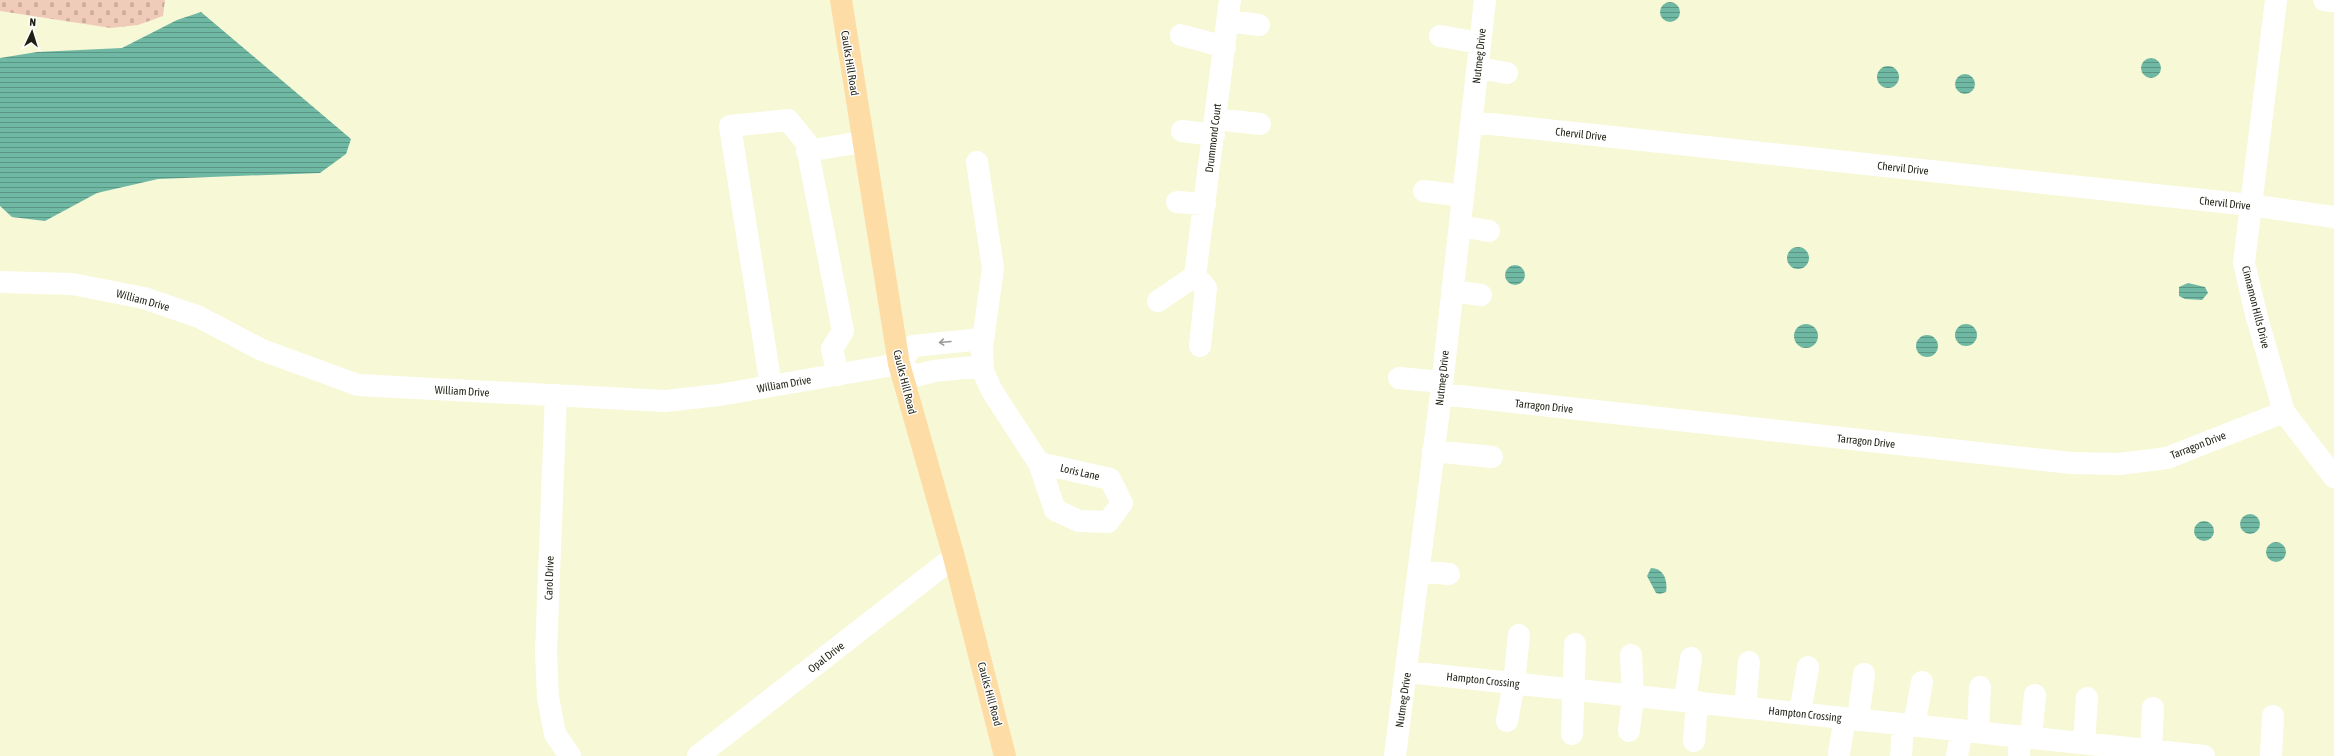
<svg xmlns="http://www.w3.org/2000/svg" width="2334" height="756" viewBox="0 0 2334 756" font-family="'Asap Condensed',sans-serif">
  <defs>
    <pattern id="cemetery-stones" width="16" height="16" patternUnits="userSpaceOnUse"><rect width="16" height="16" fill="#f1cbba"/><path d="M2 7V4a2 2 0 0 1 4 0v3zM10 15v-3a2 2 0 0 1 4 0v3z" fill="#ceae9f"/></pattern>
    <pattern id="water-rules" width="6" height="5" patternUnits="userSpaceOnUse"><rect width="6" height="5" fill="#6fb9a4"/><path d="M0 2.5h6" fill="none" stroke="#5b9684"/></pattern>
  </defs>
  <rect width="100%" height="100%" fill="#f7f8d6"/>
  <!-- cemetery -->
  <path fill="url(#cemetery-stones)" d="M 0,0 L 165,0 L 163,16 L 138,25 L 111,28 L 0,11 Z"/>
  <!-- water -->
  <path fill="url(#water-rules)" d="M1660 12a10 10 0 1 1 20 0a10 10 0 1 1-20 0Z
    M 201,12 L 351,139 L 346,154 L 320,173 L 158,179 L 97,193 L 45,221 L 12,217 L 0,206 L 0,58 L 37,52 L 122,48 L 177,20 Z
    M2141 68a10 10 0 1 1 20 0a10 10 0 1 1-20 0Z
    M1877 77a11 11 0 1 1 22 0a11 11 0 1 1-22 0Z
    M1955 84a10 10 0 1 1 20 0a10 10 0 1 1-20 0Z
    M1787 258a11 11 0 1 1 22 0a11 11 0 1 1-22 0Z
    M1505 275a10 10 0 1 1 20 0a10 10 0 1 1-20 0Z
    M 2188,283 L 2205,287 L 2208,293 L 2202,300 L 2185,299 L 2179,296 L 2179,287 Z
    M1794 336a12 12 0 1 1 24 0a12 12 0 1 1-24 0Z
    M1955 335a11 11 0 1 1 22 0a11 11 0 1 1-22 0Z
    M1916 346a11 11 0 1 1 22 0a11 11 0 1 1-22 0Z
    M2240 524a10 10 0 1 1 20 0a10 10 0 1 1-20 0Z
    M2194 531a10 10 0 1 1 20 0a10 10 0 1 1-20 0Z
    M2266 552a10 10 0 1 1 20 0a10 10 0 1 1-20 0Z
    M 1651,568 C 1664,568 1668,581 1666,592 L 1660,594 L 1656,593 L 1647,576 Z"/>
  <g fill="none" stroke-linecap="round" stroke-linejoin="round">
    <!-- minor -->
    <path stroke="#fff" stroke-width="22" d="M 2276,0 L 2244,263 L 2257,318 L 2284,412 L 2334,477
      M 2324,0 L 2334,1
      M 1228,21 L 1259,25
      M 1181,35 L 1225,47
      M 1440,36 L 1480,43
      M 1478,68 L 1507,73
      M 1216,119 L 1260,124
      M 1472,122 L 2250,205 L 2334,217
      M 1182,131 L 1214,135
      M 807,151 L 862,142
      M 977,162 L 993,268 L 982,348 L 983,371 L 992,391 L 1039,463 L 1110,479 L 1122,503 L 1108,522 L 1079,521 L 1055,510 L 1039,463
      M 1424,191 L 1463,196
      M 1177,202 L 1205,204
      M 1460,226 L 1489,231
      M 1195,276 L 1230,0
      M 1195,276 L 1206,288 L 1200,346
      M 0,282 L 72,284 L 144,298 L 199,317 L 262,350 L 358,385 L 665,401 L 719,395 L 899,364
      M 1452,291 L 1481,295
      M 1158,301 L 1195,276
      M 899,364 L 913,346 L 983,339
      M 899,364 L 915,376 L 934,371 L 983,366
      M 1399,378 L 1442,382
      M 771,386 L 730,126 L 788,120 L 806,142 L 843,331 L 832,349 L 838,375
      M 1441,394 L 2071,463 L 2119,464 L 2167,458 L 2284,412
      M 556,395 L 546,652 L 548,697 L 555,734 L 570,756
      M 1433,451 L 1492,457
      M 1419,571 L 1449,574
      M 1407,672 L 2204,756
      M 1685,701 L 1691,658
      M 1745,708 L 1749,662
      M 1800,713 L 1808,667
      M 1858,719 L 1864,674
      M 1507,721 L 1514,683 L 1519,635
      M 1914,726 L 1922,682
      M 1629,731 L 1633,696 L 1631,655
      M 1978,732 L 1980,687
      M 1572,734 L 1575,644
      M 2031,738 L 2035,695
      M 1694,741 L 1697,702
      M 2084,743 L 2087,698
      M 2151,751 L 2153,708
      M 1839,753 L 1845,718
      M 698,756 L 954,557
      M 1395,756 L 1441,394 L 1485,0
      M 1901,756 L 1903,724
      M 1957,756 L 1962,730
      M 2019,756 L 2019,736
      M 2271,756 L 2273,716"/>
    <!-- major -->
    <path stroke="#fedca6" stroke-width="22" d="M 841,0 L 899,364 L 954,557 L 1005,756"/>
  </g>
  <!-- one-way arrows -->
  <defs><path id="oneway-shaft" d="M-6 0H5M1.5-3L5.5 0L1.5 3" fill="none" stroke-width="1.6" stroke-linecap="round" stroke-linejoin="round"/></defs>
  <use stroke="#9a9b95" href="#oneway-shaft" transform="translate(945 342) rotate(175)"/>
  <g text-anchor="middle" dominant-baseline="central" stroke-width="3" stroke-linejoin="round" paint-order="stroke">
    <!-- street labels -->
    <g font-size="11" fill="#1f2013" stroke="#fff">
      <text transform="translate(1479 56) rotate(-84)">Nutmeg Drive</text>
      <text transform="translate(850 63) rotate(81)">Caulks Hill Road</text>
      <text transform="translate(1581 134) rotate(6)">Chervil Drive</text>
      <text transform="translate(1213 138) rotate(-83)">Drummond Court</text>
      <text transform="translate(1903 168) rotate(6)">Chervil Drive</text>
      <text transform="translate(2225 203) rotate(6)">Chervil Drive</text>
      <text transform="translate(143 300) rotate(15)">William Drive</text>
      <text transform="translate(2256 307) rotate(76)">Cinnamon Hills Drive</text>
      <text transform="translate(1442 378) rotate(-84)">Nutmeg Drive</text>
      <text transform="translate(905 382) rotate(76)">Caulks Hill Road</text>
      <text transform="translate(784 384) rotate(-10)">William Drive</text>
      <text transform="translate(462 391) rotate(3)">William Drive</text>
      <text transform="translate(1544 406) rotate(6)">Tarragon Drive</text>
      <text transform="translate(1866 441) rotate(6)">Tarragon Drive</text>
      <text transform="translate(2198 445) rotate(-21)">Tarragon Drive</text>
      <text transform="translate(1080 472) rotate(13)">Loris Lane</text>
      <text transform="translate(549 578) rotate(-88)">Carol Drive</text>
      <text transform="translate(826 657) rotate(-38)">Opal Drive</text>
      <text transform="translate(1483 680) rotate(6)">Hampton Crossing</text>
      <text transform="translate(990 694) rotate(75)">Caulks Hill Road</text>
      <text transform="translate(1403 700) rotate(-82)">Nutmeg Drive</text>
      <text transform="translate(1805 714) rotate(6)">Hampton Crossing</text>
    </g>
  </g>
  <!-- north arrow -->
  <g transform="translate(32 32) rotate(4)" stroke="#ffffff" stroke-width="3" paint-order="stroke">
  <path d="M0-3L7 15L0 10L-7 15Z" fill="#1f2013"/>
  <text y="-6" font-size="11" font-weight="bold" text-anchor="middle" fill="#1f2013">N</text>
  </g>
</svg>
